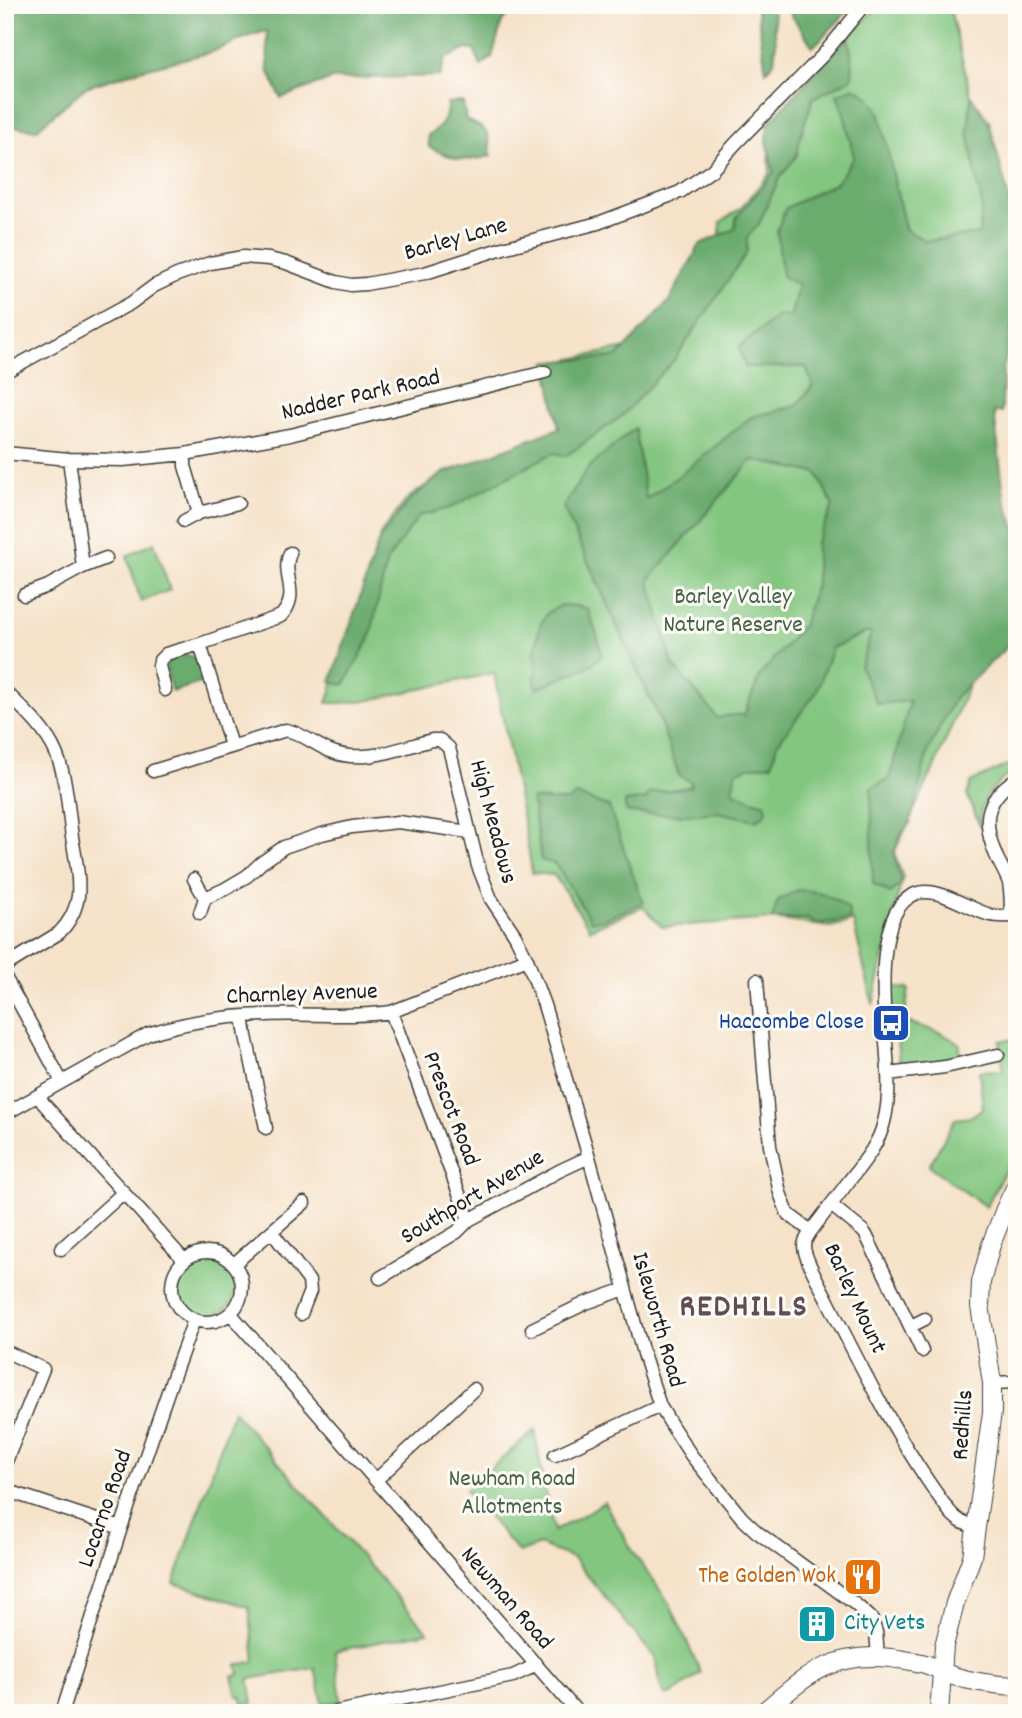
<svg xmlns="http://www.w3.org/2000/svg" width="1022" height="1718" viewBox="0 0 1022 1718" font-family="Dekko,sans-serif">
  <rect width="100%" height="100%" fill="#fdfcf7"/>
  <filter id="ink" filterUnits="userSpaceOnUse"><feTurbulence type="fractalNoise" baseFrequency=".0143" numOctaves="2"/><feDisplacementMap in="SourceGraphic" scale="14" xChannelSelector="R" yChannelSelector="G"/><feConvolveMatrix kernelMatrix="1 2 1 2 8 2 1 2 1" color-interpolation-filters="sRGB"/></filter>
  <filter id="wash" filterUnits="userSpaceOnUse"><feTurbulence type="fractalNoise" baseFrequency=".00686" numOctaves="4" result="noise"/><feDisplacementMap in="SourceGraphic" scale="28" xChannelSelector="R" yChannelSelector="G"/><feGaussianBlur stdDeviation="1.57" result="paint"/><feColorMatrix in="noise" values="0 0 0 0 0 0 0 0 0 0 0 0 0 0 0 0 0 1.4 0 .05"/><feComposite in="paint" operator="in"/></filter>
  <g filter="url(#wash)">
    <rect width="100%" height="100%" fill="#f5e2c9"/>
    <!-- green -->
    <path fill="#83c680" stroke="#50714e" stroke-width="2" d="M 879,5 L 949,5 L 971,96 L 1004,201 L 1013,326 L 1000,365 L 989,457 L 980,658 L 934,768 L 894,853 L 903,877 L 897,899 L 873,1005 L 853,921 L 830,927 L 772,919 L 662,927 L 643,907 L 590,929 L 554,875 L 532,873 L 528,846 L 494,673 L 365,701 L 340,703 L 327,703 L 381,533 L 408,498 L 445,472 L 563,432 L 546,364 L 626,348 L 717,261 L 721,222 L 741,208 L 770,173 L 767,125 Z
      M 154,542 L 170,590 L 141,602 L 127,556 Z
      M 1017,761 L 1017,769 C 996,782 976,802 981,829 L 967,795 L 971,782 Z
      M 893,987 L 909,989 L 904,1021 L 941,1033 L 960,1044 L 959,1056 L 955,1060 L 907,1065 L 903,1065 L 899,1062 L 895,1019 L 892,1009 Z
      M 1017,1039 L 1017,1113 L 1015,1116 L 1017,1117 L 1017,1147 L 986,1207 L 929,1166 L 955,1119 L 970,1117 L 983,1108 L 979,1071 L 1003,1070 L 1000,1041 Z
      M178 1287a29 29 0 1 1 58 0a29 29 0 1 1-58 0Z
      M 233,1411 L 428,1632 L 335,1651 L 341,1701 L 323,1704 L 315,1668 L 249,1679 L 253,1703 L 243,1704 L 241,1696 L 237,1696 L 232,1676 L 239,1675 L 237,1665 L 255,1661 L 249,1607 L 174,1583 Z
      M 535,1430 L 543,1482 L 554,1531 L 587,1513 L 604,1502 L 635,1555 L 671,1606 L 701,1673 L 673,1693 L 666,1696 L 661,1688 L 656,1659 L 573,1558 L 539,1545 L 519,1553 L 466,1490 Z"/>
    <!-- forest -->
    <path fill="#6aab6e" stroke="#436445" stroke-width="2" fill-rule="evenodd" d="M 5,5 L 520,5 L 516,7 L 502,22 L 492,57 L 481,66 L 474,50 L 466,49 L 445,59 L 440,76 L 332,79 L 281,98 L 268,70 L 267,31 L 249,36 L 212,52 L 140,70 L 86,87 L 36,130 L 5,125 Z
      M 756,5 L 854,5 L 813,47 L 786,7 L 773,6 L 776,44 L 774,62 L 766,71 Z
      M 848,36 L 853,67 L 851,79 L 813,98 L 801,134 L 797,155 L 779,179 L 759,224 L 747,237 L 747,252 L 675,359 L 622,416 L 566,456 L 553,453 L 450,508 L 419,516 L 387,561 L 370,638 L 344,685 L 331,682 L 379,540 L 410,500 L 442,474 L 559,428 L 546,362 L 617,357 L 669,301 L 700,244 L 735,229 L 736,218 L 774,173 L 767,141 L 767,125 Z
      M 854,87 L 867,95 L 879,111 L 905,229 L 926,241 L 979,234 L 982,206 L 968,133 L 971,96 L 989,121 L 1011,207 L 1017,212 L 1017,327 L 1012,326 L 1003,371 L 1002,412 L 994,412 L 1004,495 L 1017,534 L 1017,637 L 955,697 L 928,751 L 910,823 L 901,834 L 894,853 L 901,884 L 890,893 L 873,884 L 871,788 L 889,779 L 910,701 L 877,704 L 860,667 L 871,633 L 865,633 L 832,648 L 816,693 L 777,744 L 772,764 L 748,767 L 736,772 L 732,791 C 743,795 753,802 765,803 L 767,810 L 764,816 L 755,820 L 717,812 L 688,815 L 628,813 L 625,808 L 625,802 L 646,799 L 649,793 L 689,787 L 692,783 L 679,775 L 658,716 L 563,507 L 588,468 L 635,428 L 646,499 L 680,475 L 751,417 L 796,406 L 813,386 L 806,367 L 745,367 L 739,347 L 778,316 L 791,316 L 798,285 L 782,276 L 777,230 L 786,208 L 837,182 L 854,157 L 843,110 L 837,95 ZM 752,460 L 817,473 L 833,506 L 816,543 L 816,584 L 803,625 L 760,675 L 744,715 L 731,715 L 717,718 L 709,707 L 673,665 L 649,580 Z
      M 463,102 L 466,120 C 488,128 490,133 491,156 C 463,163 455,160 429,147 L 428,135 C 443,126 447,120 447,103 Z
      M 562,605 L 577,606 L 588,609 L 597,635 L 602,655 L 591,665 L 537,689 L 534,678 L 537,671 L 534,656 L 540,625 L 548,612 Z
      M 177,654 C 199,654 200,662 206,681 L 172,692 L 166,673 L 167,662 Z
      M 576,795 L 609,807 L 643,903 L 602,920 L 591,921 L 555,864 L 541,860 L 532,799 L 567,801 Z
      M 798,890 C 821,891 830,895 848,908 L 850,919 L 818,924 L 807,919 L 772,919 L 778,900 Z"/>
  </g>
  <g filter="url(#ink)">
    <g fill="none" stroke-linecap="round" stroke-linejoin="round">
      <!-- street casing -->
      <g stroke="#3d3a36" stroke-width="15">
        <path id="street" d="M 5,372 L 131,303 L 154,286 L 177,275 L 210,263 L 243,257 L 269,259 L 286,263 L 336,282 L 351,285 L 366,284 L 425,273 L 503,248 L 598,223 L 680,192 L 712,170 L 736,143 L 823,55 L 864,5
          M 5,453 L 69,459 L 123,460 L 185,454 L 290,435 L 545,372
          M 185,454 L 185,466 L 199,513 L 238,503
          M 184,521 L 199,513
          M 83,567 L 106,558
          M 24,595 L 48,586 L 83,567 L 69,459
          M 165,690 L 159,666 L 160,660 L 166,654 L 200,644
          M 5,691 C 23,709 46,729 56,753 C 67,778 68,809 72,837 C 75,856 80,876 78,896 C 76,910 69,923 59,933 L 5,966
          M 231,746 L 200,644 L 281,616 C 302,593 280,576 290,553
          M 153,771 L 286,730 C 302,733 315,745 330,751 C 363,765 400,748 432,740 L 440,740 L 449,748 L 478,866 L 491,899 L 515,935 L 527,959 L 544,1005 L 589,1157 L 644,1357 L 660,1406 L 672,1426 L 691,1455 L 742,1518 L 757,1532 L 855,1604 L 871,1618 L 876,1632 L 878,1657
          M 194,879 L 205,898
          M 200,913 L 205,898 L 225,889 L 247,876 L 261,863 L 284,847 L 322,834 L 352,827 L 398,822 L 469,832
          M 1011,916 C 1011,905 1011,893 1009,883 C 1006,874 1001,866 997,858 C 982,823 983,800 1017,778
          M 5,977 L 62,1082
          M 757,980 L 770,1146 L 780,1193 L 788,1214 L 811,1231
          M 391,1012 L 469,1220
          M 243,1017 L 246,1036 L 266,1128
          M 888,1074 L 945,1067 L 998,1055
          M 39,1095 L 43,1103 L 184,1260
          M 5,1114 L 148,1034 C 185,1022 227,1016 266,1015 C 308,1013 350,1018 391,1012 L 527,959
          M 831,1205 L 863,1231 L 866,1235 L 922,1351
          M 272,1232 L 309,1281 L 310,1291 L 301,1314
          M 61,1249 L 124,1192
          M172 1287a35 35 0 1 1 70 0a35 35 0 1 1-70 0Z
          M 234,1264 L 304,1203
          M 380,1278 L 457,1232 L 469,1220 L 559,1171 L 589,1157
          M 231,1314 L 578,1713
          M 911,1326 L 925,1319
          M 532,1329 L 586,1303 L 625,1289
          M 5,1351 L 43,1369 L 5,1464
          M 992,1383 L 1017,1382
          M 555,1455 L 660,1406
          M 376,1480 L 474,1389
          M 5,1490 L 121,1528
          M 977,1527 C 965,1525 958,1521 950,1512 C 901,1447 864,1373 828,1301 C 822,1289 804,1258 804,1246 C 804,1241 808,1236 811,1231 C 824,1214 836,1198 849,1181 C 863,1163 879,1144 884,1122 C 888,1106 889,1090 888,1074 C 887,1033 868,913 915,894 C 937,885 968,909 990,915 C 999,917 1008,916 1017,916
          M 62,1713 L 121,1528 L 172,1380 L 194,1320
          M 332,1713 L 513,1676 L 528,1669 L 535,1663"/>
      </g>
      <!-- secondary casing -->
      <g stroke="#3d3a36" stroke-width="20">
        <path id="secondary" d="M 762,1713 C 805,1677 831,1651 891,1658 C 903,1660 916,1661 928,1665 C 937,1668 944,1673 953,1676 C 973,1682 996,1685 1017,1686
          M 939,1713 L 944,1646 L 955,1603 L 972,1557 L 992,1412 L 992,1383 L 980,1306 L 981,1282 L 991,1245 L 1005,1209 L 1017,1184"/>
      </g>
      <!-- street -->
      <use href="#street" stroke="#fff" stroke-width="12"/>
      <!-- secondary -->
      <use href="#secondary" stroke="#fff" stroke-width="18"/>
    </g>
  </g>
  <!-- icons -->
  <defs>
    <g id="bus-square" transform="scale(2.0125)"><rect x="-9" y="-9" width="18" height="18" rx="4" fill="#1a4fb4" stroke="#fdfcf7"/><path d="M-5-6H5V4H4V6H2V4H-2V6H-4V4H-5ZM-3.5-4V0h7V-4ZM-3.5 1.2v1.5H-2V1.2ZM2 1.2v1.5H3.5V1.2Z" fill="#fff"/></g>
    <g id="restaurant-square" transform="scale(2.0125)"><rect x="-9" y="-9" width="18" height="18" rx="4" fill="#e8710a" stroke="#fdfcf7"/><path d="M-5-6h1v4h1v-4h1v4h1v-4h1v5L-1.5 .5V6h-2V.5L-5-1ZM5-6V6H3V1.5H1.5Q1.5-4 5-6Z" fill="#fff"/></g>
    <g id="building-square" transform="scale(2.0125)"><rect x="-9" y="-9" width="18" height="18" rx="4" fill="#0f9aa8" stroke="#fdfcf7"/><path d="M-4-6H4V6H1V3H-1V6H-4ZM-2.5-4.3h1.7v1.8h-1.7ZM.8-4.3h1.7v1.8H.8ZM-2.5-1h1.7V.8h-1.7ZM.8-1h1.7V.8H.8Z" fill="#fff"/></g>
  </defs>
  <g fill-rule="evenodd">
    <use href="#bus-square" x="891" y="1023"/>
    <use href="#restaurant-square" x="863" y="1577"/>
    <use href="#building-square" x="817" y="1624"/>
  </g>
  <g text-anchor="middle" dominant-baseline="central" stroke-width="6" stroke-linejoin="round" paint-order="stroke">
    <!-- street labels -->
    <g font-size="24" fill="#1c1c1c" stroke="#fdfcf7">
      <text transform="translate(456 240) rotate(-16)">Barley Lane</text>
      <text transform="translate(361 396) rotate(-13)">Nadder Park Road</text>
      <text transform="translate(492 822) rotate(75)">High Meadows</text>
      <text transform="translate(302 995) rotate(-2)">Charnley Avenue</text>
      <text transform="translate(450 1109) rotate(69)">Prescot Road</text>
      <text transform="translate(473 1198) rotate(-31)">Southport Avenue</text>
      <text transform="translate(854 1299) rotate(65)">Barley Mount</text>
      <text transform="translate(657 1320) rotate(74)">Isleworth Road</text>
      <text transform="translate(964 1425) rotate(-86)">Redhills</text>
      <text transform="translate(106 1509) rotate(-71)">Locarno Road</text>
      <text transform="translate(506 1599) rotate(49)">Newman Road</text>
    </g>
    <!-- park labels -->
    <g font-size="24" fill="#456044" stroke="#fdfcf7">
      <text x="733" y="598">Barley Valley<tspan x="733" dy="28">Nature Reserve</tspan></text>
      <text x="512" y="1480">Newham Road<tspan x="512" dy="28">Allotments</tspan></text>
    </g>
    <!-- transit labels -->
    <g font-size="24" fill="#164399" stroke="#fdfcf7" text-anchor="end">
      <text x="864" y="1023">Haccombe Close</text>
    </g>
    <!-- food labels -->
    <g font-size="24" fill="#c56008" stroke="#fdfcf7" text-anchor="end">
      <text x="836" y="1577">The Golden Wok</text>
    </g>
    <!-- culture labels -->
    <g font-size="24" fill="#0d838f" stroke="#fdfcf7" text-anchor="start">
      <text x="844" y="1624">City Vets</text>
    </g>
    <!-- district labels -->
    <g font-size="32" font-weight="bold" letter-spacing="2" fill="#604e54" stroke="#fdfcf7">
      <text x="744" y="1309">REDHILLS</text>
    </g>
  </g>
  <!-- margin -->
  <rect width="1022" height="1718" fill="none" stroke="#fdfcf7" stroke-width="28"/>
</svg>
